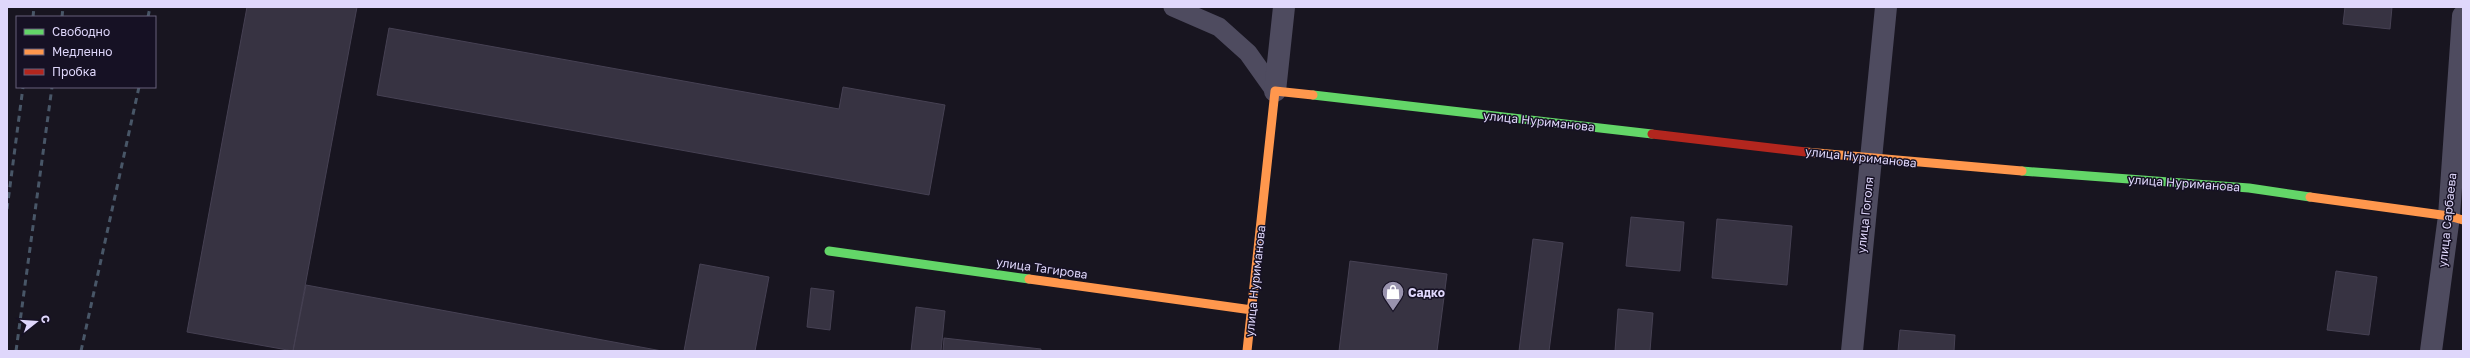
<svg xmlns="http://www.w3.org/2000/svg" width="2470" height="358" viewBox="0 0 2470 358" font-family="'Golos Text',sans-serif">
  <rect width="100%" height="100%" fill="#181520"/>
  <!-- building -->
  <path fill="#373342" stroke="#464153" d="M 247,7 L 357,7 L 293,351 L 187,332 Z
    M 2345,7 L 2392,7 L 2390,29 L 2343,24 Z
    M 389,28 L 839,109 L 843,87 L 945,105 L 929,195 L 377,95 Z
    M 1631,217 L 1684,222 L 1680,271 L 1626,266 Z
    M 1717,219 L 1792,226 L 1787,285 L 1712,278 Z
    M 1533,239 L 1563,243 L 1549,351 L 1519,351 Z
    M 1350,261 L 1447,274 L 1437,351 L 1339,351 Z
    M 700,264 L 769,277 L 755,351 L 684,351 Z
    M 2336,271 L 2377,277 L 2369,335 L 2327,330 Z
    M 306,285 L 662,351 L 293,351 Z
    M 811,288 L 834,291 L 830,330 L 807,327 Z
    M 916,307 L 945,311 L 941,351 L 911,351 Z
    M 1618,309 L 1653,313 L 1650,351 L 1615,351 Z
    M 1900,330 L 1955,335 L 1954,351 L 1898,351 Z
    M 944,338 L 1041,349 L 1041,351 L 943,351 Z"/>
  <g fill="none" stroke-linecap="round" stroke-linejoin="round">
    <!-- lane -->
    <path stroke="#4e4b5f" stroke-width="19" d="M 1173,7 L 1219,27 L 1248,53 L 1275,91"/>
    <!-- street -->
    <path stroke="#4e4b5f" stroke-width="22" d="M 1275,91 L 1284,7
      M 1852,351 L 1886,7
      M 2431,351 L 2449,216 L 2463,16"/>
    <!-- fast -->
    <path stroke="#63d668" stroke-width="9" d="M 1313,95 L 1652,134
      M 2022,171 L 2249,188 L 2310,197
      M 829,251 L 1029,279"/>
    <!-- slow -->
    <path stroke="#ff974d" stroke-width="9" d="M 1806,152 L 2022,171
      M 2310,197 L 2449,216 L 2463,220
      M 1029,279 L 1252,310
      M 1247,351 L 1275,91 L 1313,95"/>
    <!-- jam -->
    <path stroke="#b3261e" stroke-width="9" d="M 1652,134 L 1806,152"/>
    <!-- rail -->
    <path stroke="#485667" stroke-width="3" stroke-dasharray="6 5" stroke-linecap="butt" d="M 33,17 L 34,7
      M 62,17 L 63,7
      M 148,17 L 150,7
      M 7,209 L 23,87
      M 16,351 L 52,87
      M 81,351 L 139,87"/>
  </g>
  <!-- icons -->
  <defs>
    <g id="shop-pin" transform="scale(1.15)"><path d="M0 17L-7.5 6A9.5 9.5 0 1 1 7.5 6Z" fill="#9993ae" stroke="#161124"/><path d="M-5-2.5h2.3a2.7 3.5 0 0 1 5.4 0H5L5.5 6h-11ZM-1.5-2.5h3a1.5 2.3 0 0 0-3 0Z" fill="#fff"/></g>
  </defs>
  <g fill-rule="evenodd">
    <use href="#shop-pin" x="1393" y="292"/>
  </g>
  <g text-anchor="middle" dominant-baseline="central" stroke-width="3" stroke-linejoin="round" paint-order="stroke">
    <!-- street labels -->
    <g font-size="12" fill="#dfd7fb" stroke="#161124">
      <text transform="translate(1539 121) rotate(6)">улица Нуриманова</text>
      <text transform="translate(1861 157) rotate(6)">улица Нуриманова</text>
      <text transform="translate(2184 183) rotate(4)">улица Нуриманова</text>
      <text transform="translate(1865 215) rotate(-84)">улица Гоголя</text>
      <text transform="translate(2447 220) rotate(-84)">улица Сарбаева</text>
      <text transform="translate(1042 268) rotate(8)">улица Тагирова</text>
      <text transform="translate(1255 281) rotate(-84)">улица Нуриманова</text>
    </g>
    <!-- poi labels -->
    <g font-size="12" font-weight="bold" fill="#dfd7fb" stroke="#161124" text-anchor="start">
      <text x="1408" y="292">Садко</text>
    </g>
  </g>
  <!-- border -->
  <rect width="2470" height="358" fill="none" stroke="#dfd7fb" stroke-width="16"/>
  <!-- legend -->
  <rect x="16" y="16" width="140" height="72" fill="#161124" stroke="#66607a"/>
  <rect x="24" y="29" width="20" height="6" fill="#63d668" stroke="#66607a"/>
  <text x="52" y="36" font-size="12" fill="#dfd7fb">Свободно</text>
  <rect x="24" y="49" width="20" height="6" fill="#ff974d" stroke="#66607a"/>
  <text x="52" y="56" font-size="12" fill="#dfd7fb">Медленно</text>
  <rect x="24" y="69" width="20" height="6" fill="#b3261e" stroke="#66607a"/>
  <text x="52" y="76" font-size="12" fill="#dfd7fb">Пробка</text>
  <!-- north arrow -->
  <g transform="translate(36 322) rotate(73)" stroke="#161124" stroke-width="3" paint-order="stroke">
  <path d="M0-3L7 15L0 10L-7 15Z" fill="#dfd7fb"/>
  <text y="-6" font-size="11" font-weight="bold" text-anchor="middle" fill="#dfd7fb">С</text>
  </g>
</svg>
